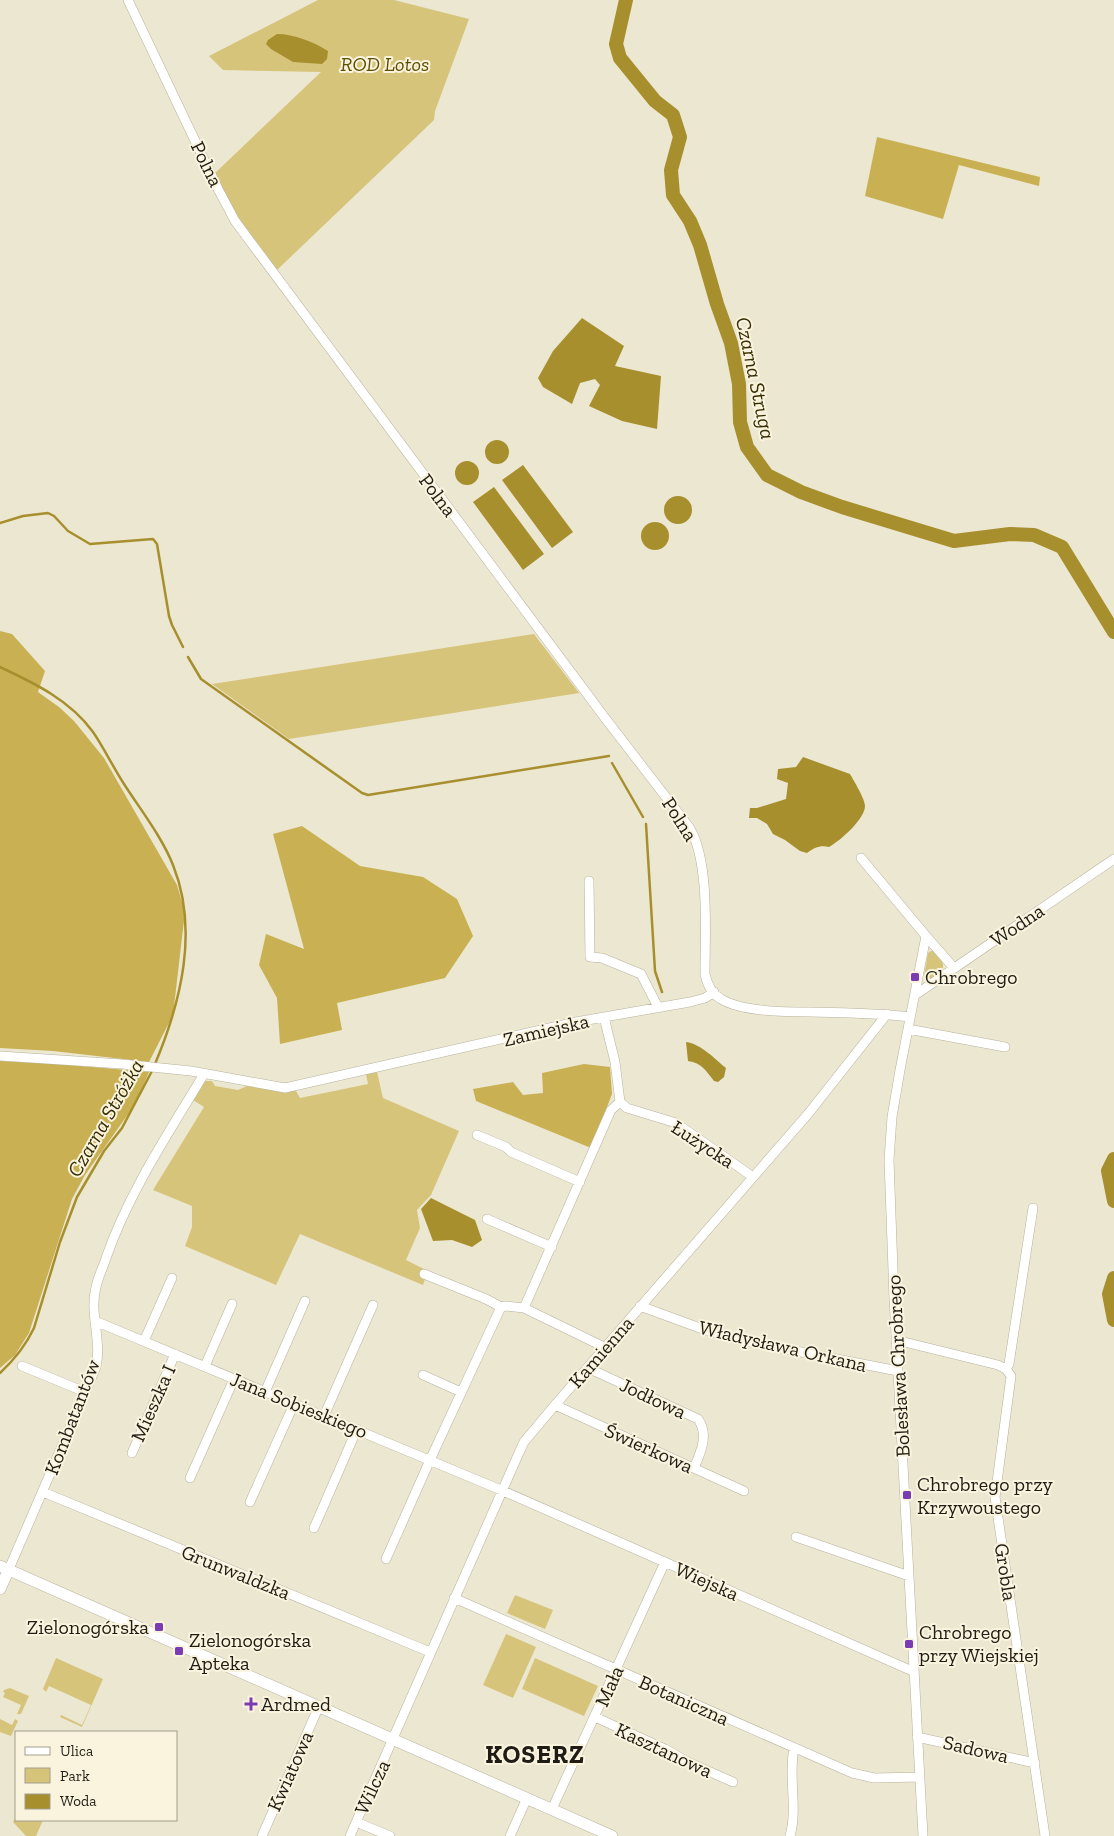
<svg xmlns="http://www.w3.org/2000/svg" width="1114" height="1836" viewBox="0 0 1114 1836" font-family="'Zilla Slab',serif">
  <rect width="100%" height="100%" fill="#ece7d1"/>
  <!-- green -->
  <path fill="#d7c47b" d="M 318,0 L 394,0 L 469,19 L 435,111 L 434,120 L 277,270 L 238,218 L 214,174 L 321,72 L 223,70 L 209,56 Z
    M 534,634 L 579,693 L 289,739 L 212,684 Z
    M 931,951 L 935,951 C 948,967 945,969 929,980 L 924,976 L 928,953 Z
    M 377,1072 L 383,1098 L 459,1131 L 431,1195 L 417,1210 L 420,1228 L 406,1260 L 428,1271 L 423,1285 L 300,1234 L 276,1285 L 185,1246 L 192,1227 L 192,1206 L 153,1190 L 204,1107 L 193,1100 L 205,1081 L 212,1081 L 215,1086 L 238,1090 L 247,1086 L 278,1091 L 296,1091 L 300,1098 L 368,1084 L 366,1074 Z
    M 515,1595 L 553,1610 L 545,1629 L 507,1613 Z
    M 506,1634 L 536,1647 L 513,1698 L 483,1685 Z
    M 56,1658 L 103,1679 L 82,1727 L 60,1717 L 61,1715 L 82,1725 L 91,1705 L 49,1686 L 46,1692 L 43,1689 Z
    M 535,1658 L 598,1686 L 584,1716 L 522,1689 Z
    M 10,1688 L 29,1696 L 21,1714 L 17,1714 L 21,1705 L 3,1697 L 5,1693 L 3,1692 L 4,1690 Z
    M 0,1719 L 12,1725 L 15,1719 L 18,1721 L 11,1736 L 0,1732 Z
    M 16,1816 L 16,1820 L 43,1820 L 36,1836 L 26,1836 L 13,1822 Z"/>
  <!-- forest -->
  <path fill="#c9b153" d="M 877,137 L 1040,177 L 1039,186 L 959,165 L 943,219 L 865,196 Z
    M 0,631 L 12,634 L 45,671 L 38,692 L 59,707 L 74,721 L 104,758 L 177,885 L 185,912 L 173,1015 L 149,1062 L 53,1051 L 0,1048 Z
    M 302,826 L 360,866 L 423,877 L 457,899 L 473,936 L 445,978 L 337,1003 L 342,1030 L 280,1044 L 277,998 L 259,965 L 266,934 L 304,949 L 273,834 Z
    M 0,1061 L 58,1064 L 149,1072 L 136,1103 L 85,1175 L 72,1199 L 29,1333 L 15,1355 L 0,1368 Z
    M 584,1064 L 610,1067 L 612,1094 L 591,1148 L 476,1101 L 473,1089 L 513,1082 L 523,1095 L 543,1093 L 542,1073 Z"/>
  <!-- water -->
  <path fill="#a78f2d" d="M 277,34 C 294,34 314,42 328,51 L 327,59 L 322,64 L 293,62 L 271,49 L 266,44 L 268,40 Z
    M 582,318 L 624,346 L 615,366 L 661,376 L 657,429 L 622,421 L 589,406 L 600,385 L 595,379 L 580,383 L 572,404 L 543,387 L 538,378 L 553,351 Z
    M485 452a12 12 0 1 1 24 0a12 12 0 1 1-24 0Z
    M455 473a12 12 0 1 1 24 0a12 12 0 1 1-24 0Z
    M 523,465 L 573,532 L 552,548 L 502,480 Z
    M 494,487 L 544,554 L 523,570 L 473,502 Z
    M664 510a14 14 0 1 1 28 0a14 14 0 1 1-28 0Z
    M641 536a14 14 0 1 1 28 0a14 14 0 1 1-28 0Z
    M 803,757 L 850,774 C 854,781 865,799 865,806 C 865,819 840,841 829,847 C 820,845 814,848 807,853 L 800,851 L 785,840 L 773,834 L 767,824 L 757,818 L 749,818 L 750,808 L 757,808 L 786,799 L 788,783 L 777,779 L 778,769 L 796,767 Z
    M 686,1042 C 701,1044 715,1059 726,1068 L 724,1077 L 718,1082 L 714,1081 C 706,1071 702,1063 688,1061 Z
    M 431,1198 L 475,1220 L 482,1240 L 472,1247 L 452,1240 L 433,1241 L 421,1209 Z"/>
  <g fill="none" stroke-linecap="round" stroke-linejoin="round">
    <!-- stream -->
    <path stroke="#a78f2d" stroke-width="2.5" d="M 0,523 L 23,516 L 48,513 L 54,516 L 68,531 L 90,544 L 153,539 L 157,544 L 169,616 L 172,625 L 183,647
      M 188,657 L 201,679 L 362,793 L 368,795 L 609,756
      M 0,667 C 34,683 70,700 93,732 C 104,748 113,767 124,784 C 140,809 162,837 173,865 C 199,930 181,1002 155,1064
      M 612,763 L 643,817
      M 646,824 L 655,971 L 662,992
      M 0,1373 C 14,1360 26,1345 34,1328 L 60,1242 L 77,1197 L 104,1151 L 122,1128 L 153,1069"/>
    <!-- river -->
    <path stroke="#a78f2d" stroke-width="14" d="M 626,0 L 616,44 L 620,58 L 655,101 L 673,115 L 680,137 L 671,170 L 673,195 L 690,221 L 700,245 L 717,304 L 731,343 L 739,384 L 740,422 L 747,447 L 767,475 L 801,492 L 842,507 L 954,541 L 1010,534 L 1034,535 L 1062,547 L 1114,632
      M 1114,1159 L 1108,1171 L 1114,1201
      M 1114,1278 L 1109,1294 L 1114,1320"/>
    <!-- minor casing -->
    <g stroke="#b7b29d" stroke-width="10">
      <path id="minor" d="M 128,0 L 218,189 L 235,221 L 605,718 L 689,827 C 710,860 705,934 705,974 C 707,984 712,994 721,999 C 742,1012 787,1012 811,1012 C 844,1013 878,1013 910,1017
        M 861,858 L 926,936 L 900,1070 L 892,1117 L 889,1160 L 894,1298 L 923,1836
        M 589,881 L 590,957 L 602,958 L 641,974 L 658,1007
        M 926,936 L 954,968
        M 915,995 L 1114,859
        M 604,1017 L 615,1062 L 620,1102 L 627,1108 L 676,1123 L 753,1177
        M 908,1029 L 1005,1047
        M 0,1056 L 122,1064 L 191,1071 L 285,1088 L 576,1022 L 690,1002 L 705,998 L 714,992
        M 477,1135 L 506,1147 L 511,1152 L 580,1182
        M 487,1219 L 552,1247
        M 424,1274 L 486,1299 L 501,1307
        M 640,1306 L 708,1331 L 740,1340 L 898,1371
        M 524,1308 L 611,1110 L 620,1102
        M 95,1321 L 501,1490 L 910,1670 L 914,1670
        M 896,1340 L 998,1365 L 1006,1369 L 1011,1376 L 995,1497 L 1045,1836
        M 144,1341 L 172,1278
        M 22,1366 L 85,1392
        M 205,1366 L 232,1304
        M 588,1368 L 698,1419 C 709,1434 701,1452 694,1468
        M 1006,1369 L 1009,1364 L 1033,1208
        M 423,1375 L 461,1392
        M 265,1392 L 305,1301
        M 555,1405 L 744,1491
        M 324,1416 L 373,1305
        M 132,1453 L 175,1354
        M 190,1478 L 234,1379
        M 43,1492 L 430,1652
        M 250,1502 L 294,1404
        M 314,1528 L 357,1429
        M 796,1537 L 909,1576
        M 386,1559 L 430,1460 L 501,1307 L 506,1306 L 524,1308 L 604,1347
        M 9,1569 L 96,1367 C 102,1340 89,1313 96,1287 C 98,1277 103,1268 106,1258 C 129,1192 168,1134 204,1074
        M 454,1598 L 852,1773 L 874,1778 L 920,1777
        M 595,1717 L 665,1749 L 688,1762 L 733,1782
        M 917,1737 L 1035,1763
        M 552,1809 L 665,1562
        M 356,1822 L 390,1836
        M 262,1836 L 319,1706
        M 350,1836 L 518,1455 L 524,1442 L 555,1405 L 808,1114 L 887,1014
        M 510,1836 L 527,1798
        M 790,1836 C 798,1808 788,1777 794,1748"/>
    </g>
    <!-- tertiary casing -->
    <g stroke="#b7b29d" stroke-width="12">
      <path id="tertiary" d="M 0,1566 L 612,1836
        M 0,1589 L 9,1569"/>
    </g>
    <!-- minor -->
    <use href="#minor" stroke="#fff" stroke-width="9"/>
    <!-- tertiary -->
    <use href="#tertiary" stroke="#fff" stroke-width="11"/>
  </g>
  <!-- markers -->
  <g fill="#7a3cb2" stroke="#faf4de" stroke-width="2">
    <rect x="910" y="972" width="10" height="10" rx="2.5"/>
    <rect x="902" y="1490" width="10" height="10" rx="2.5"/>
    <rect x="154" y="1622" width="10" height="10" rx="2.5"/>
    <rect x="904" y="1639" width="10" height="10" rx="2.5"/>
    <rect x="174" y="1646" width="10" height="10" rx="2.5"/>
    <path d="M248.5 1696.5h5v5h5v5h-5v5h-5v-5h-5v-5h5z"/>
  </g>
  <g text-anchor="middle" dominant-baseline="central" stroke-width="4" stroke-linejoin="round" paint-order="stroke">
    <!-- park labels -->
    <g font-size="20" font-style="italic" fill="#5e4e00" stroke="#faf4de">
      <text x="385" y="64">ROD Lotos</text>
    </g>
    <!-- street labels -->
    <g font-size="20" fill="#1e1c14" stroke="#faf4de">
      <text transform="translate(207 164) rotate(64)">Polna</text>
      <text transform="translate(438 495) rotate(53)">Polna</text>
      <text transform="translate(680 819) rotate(57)">Polna</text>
      <text transform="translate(1017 925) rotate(-34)">Wodna</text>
      <text transform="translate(546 1030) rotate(-13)">Zamiejska</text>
      <text transform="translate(703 1144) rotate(33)">Łużycka</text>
      <text transform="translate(783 1346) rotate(13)">Władysława Orkana</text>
      <text transform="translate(601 1352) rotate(-49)">Kamienna</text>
      <text transform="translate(898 1366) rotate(-93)">Bolesława Chrobrego</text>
      <text transform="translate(653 1398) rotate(25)">Jodłowa</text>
      <text transform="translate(153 1403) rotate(-66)">Mieszka I</text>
      <text transform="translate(299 1405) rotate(22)">Jana Sobieskiego</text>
      <text transform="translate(72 1417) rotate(-69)">Kombatantów</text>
      <text transform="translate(649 1448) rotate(24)">Świerkowa</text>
      <text transform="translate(236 1572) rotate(22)">Grunwaldzka</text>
      <text transform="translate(1006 1572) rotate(81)">Grobla</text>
      <text transform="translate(707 1581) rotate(24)">Wiejska</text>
      <text transform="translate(609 1686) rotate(-66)">Mała</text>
      <text transform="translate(684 1700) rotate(24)">Botaniczna</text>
      <text transform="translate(976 1749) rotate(13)">Sadowa</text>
      <text transform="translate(664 1750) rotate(25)">Kasztanowa</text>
      <text transform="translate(290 1771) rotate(-66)">Kwiatowa</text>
      <text transform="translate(372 1787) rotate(-65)">Wilcza</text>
    </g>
    <!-- poi labels -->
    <g font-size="20" fill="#1e1c14" stroke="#faf4de" text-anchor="start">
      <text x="925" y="977">Chrobrego</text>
      <text x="917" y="1484">Chrobrego przy<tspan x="917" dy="23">Krzywoustego</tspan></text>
      <text x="149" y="1627" text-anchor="end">Zielonogórska</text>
      <text x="919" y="1632">Chrobrego<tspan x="919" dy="23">przy Wiejskiej</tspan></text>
      <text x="189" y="1640">Zielonogórska<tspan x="189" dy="23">Apteka</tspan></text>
      <text x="261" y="1704">Ardmed</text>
    </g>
    <!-- water labels -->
    <g font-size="21" font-style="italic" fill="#372d03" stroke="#faf4de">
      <text transform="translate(756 378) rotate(78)">Czarna Struga</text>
      <text transform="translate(105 1118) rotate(-60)">Czarna Stróżka</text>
    </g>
    <!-- district labels -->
    <g font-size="25" font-weight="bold" letter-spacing="1" fill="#1e1c14" stroke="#faf4de">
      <text x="535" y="1754">KOSERZ</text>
    </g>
  </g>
  <!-- legend -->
  <rect x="15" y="1731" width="162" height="90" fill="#faf4de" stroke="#a29e8d"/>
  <rect x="25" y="1747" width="25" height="8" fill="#ffffff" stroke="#a29e8d"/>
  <text x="60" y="1756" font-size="15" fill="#1e1c14">Ulica</text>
  <rect x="25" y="1768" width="25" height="15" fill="#d7c47b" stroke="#a29e8d"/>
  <text x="60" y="1781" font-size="15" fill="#1e1c14">Park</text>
  <rect x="25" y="1794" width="25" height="15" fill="#a78f2d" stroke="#a29e8d"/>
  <text x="60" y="1806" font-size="15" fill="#1e1c14">Woda</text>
</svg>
